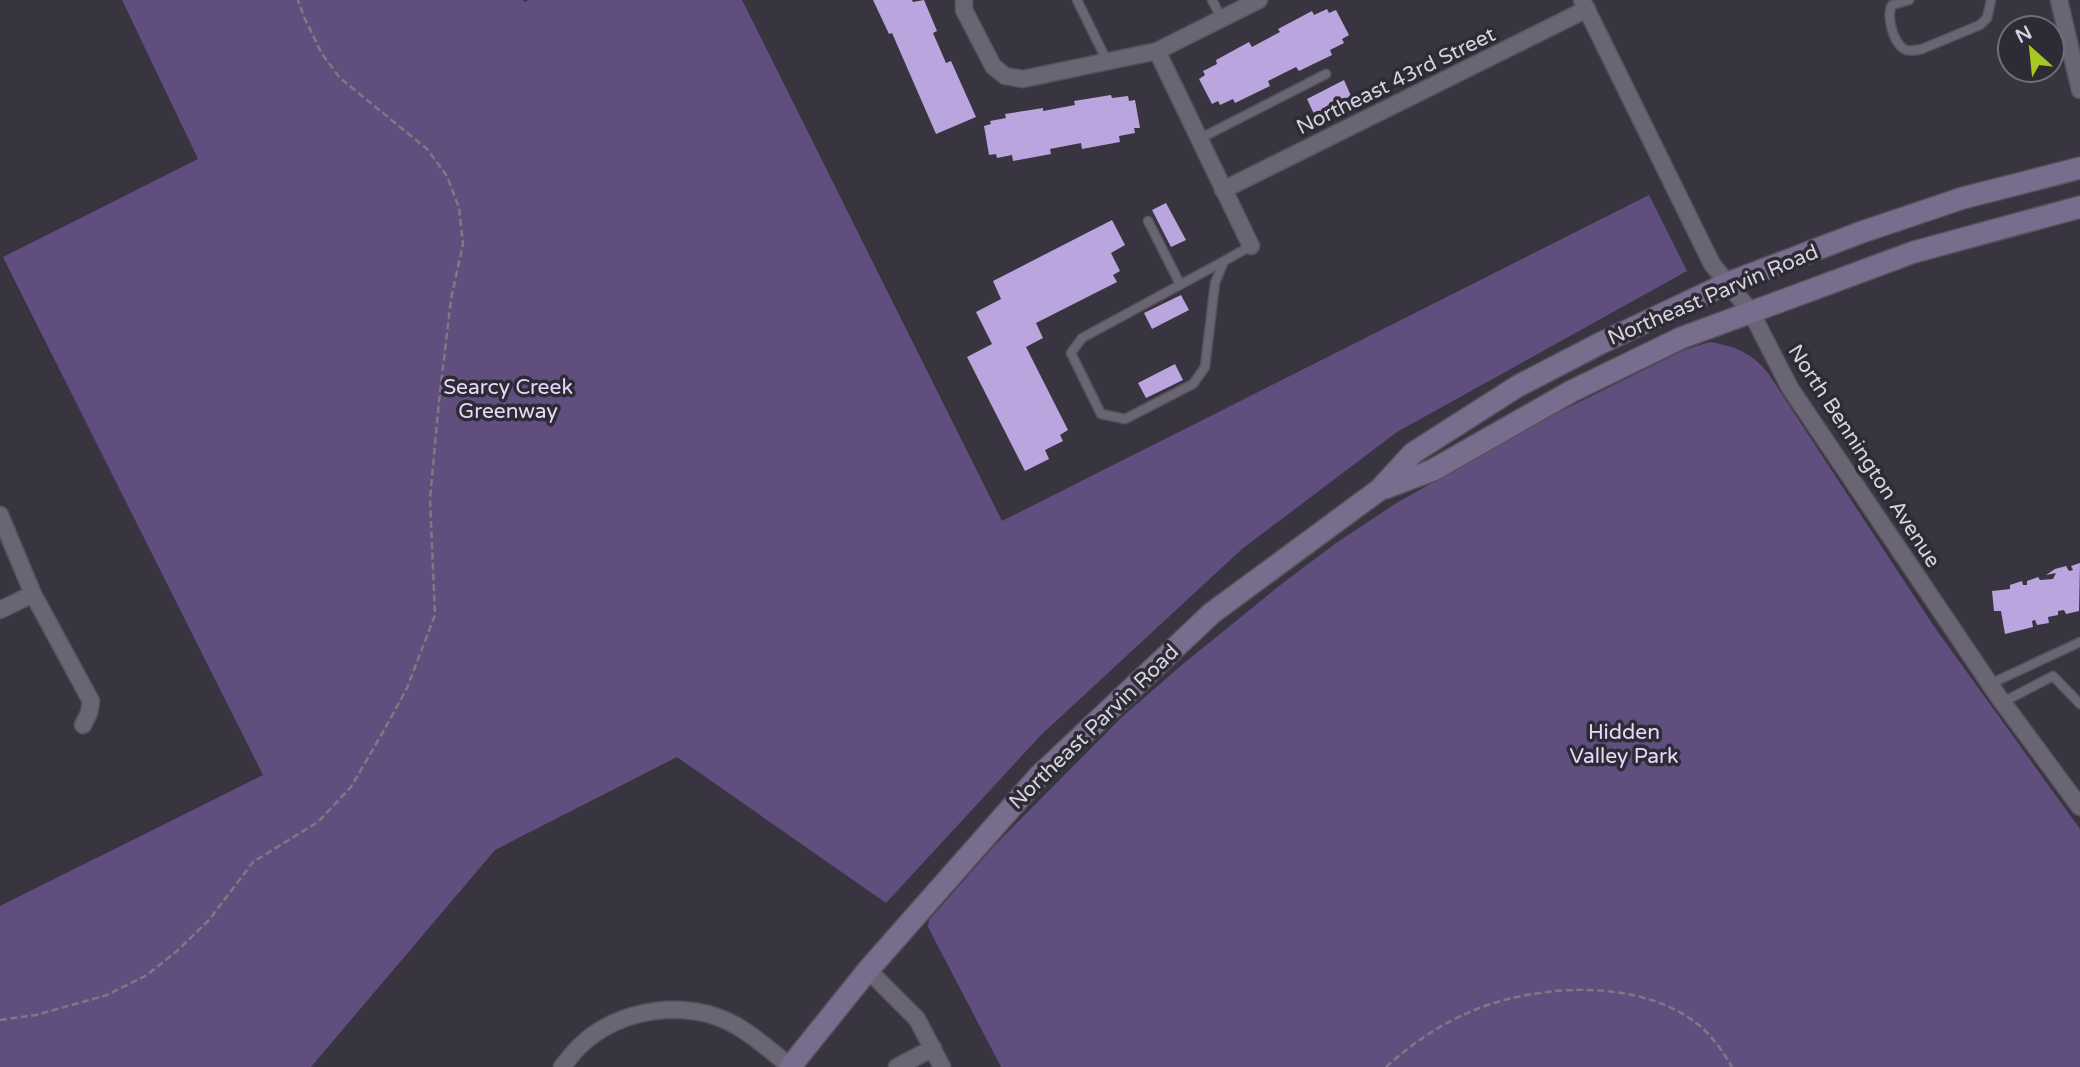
<svg xmlns="http://www.w3.org/2000/svg" width="2080" height="1067" viewBox="0 0 2080 1067" font-family="'Varela Round',sans-serif">
  <rect width="100%" height="100%" fill="#383440"/>
  <!-- green -->
  <path fill="#604e7e" d="M 122,0 L 523,0 L 524,2 L 529,0 L 742,0 L 1002,521 L 1649,195 L 1687,271 L 1397,432 L 1242,549 L 1041,735 L 886,903 L 677,757 L 495,850 L 311,1067 L 0,1067 L 0,906 L 263,775 L 3,257 L 198,159 Z
    M 1710,342 C 1735,346 1752,353 1768,373 L 1933,625 L 2080,829 L 2080,1067 L 1001,1067 L 928,927 L 929,920 L 994,846 L 1122,717 L 1183,664 L 1279,586 L 1336,543 L 1398,502 L 1557,413 L 1684,350 Z"/>
  <!-- building -->
  <path fill="#baa5df" d="M 873,0 L 912,0 L 913,2 L 924,0 L 937,31 L 933,33 L 946,63 L 951,61 L 976,117 L 936,134 L 892,33 L 889,34 Z
    M 1327,9 L 1329,13 L 1336,10 L 1349,35 L 1342,39 L 1344,43 L 1330,50 L 1332,55 L 1299,71 L 1296,67 L 1268,81 L 1270,86 L 1235,103 L 1233,99 L 1220,105 L 1218,101 L 1212,104 L 1199,79 L 1205,75 L 1203,71 L 1217,64 L 1216,60 L 1249,42 L 1252,47 L 1280,32 L 1278,29 L 1312,11 L 1314,15 Z
    M 1344,80 L 1351,96 L 1314,114 L 1307,99 Z
    M 1111,95 L 1112,98 L 1128,96 L 1129,101 L 1135,100 L 1140,128 L 1134,128 L 1135,133 L 1119,136 L 1120,142 L 1082,149 L 1081,143 L 1050,149 L 1051,154 L 1013,161 L 1012,155 L 997,158 L 996,154 L 989,155 L 984,126 L 991,124 L 990,121 L 1006,118 L 1005,114 L 1043,108 L 1043,111 L 1075,105 L 1074,101 Z
    M 1166,203 L 1186,240 L 1171,247 L 1152,210 Z
    M 1112,220 L 1125,245 L 1111,253 L 1120,271 L 1113,275 L 1117,282 L 1036,323 L 1043,338 L 1026,347 L 1068,430 L 1060,435 L 1063,441 L 1045,450 L 1049,459 L 1025,471 L 967,357 L 992,344 L 976,312 L 1001,299 L 993,281 Z
    M 1181,295 L 1189,310 L 1152,329 L 1144,313 Z
    M 1175,364 L 1183,380 L 1146,398 L 1138,383 Z
    M 2080,563 L 2079,611 L 2066,614 L 2064,610 L 2058,611 L 2058,615 L 2048,617 L 2049,623 L 2037,625 L 2035,620 L 2032,621 L 2033,627 L 2005,634 L 2001,611 L 1994,611 L 1992,591 L 2010,589 L 2010,585 L 2022,581 L 2023,585 L 2027,585 L 2027,581 L 2038,577 L 2040,580 L 2053,579 L 2056,573 L 2046,575 L 2055,569 L 2066,566 L 2069,571 L 2073,570 L 2071,566 Z"/>
  <g fill="none" stroke-linecap="round" stroke-linejoin="round">
    <!-- service casing -->
    <g stroke="#56525d" stroke-width="11">
      <path id="service" d="M 1077,0 L 1107,61
        M 1212,0 L 1222,19
        M 1909,0 L 1892,5 C 1886,16 1893,42 1904,49 C 1909,52 1917,50 1922,49 L 1980,25 L 1987,18 L 1991,0
        M 1199,139 L 1326,74
        M 1148,221 L 1180,284
        M 1224,261 L 1082,338 L 1071,353 L 1101,414 L 1125,419 L 1193,384 L 1205,367 L 1215,283 L 1224,261 L 1251,246
        M 1990,684 L 2080,642
        M 2003,702 L 2053,676 L 2080,704"/>
    </g>
    <!-- minor casing -->
    <g stroke="#56525d" stroke-width="19">
      <path id="minor" d="M 964,0 L 964,10 L 993,66 L 1005,76 L 1023,79 L 1157,51 L 1259,0
        M 1582,0 L 1712,264 L 1751,312 L 1790,388 L 1998,696 L 2080,807
        M 2059,0 L 2080,90
        M 1157,51 L 1251,246
        M 1223,190 L 1587,9
        M 0,515 L 33,594 L 91,701 L 89,713 L 83,725
        M 0,610 L 33,594
        M 868,970 L 917,1019 L 942,1067
        M 562,1067 C 568,1060 573,1052 580,1046 C 618,1008 688,998 735,1025 C 755,1036 773,1053 791,1067
        M 897,1067 L 933,1048"/>
    </g>
    <!-- secondary casing -->
    <g stroke="#56525d" stroke-width="24">
      <path id="secondary" d="M 1385,488 L 1433,470 L 1572,391 L 1681,338 L 1914,252 L 2080,207
        M 790,1067 L 868,970 L 1039,776 L 1212,613 L 1379,490 L 1413,453 L 1518,386 L 1601,343 L 1728,283 L 1862,232 L 1963,198 L 2080,168"/>
    </g>
    <!-- path -->
    <path stroke="#7c7983" stroke-width="2.5" stroke-dasharray="7 3.5" stroke-linecap="butt" d="M 0,1020 L 36,1015 L 107,995 L 147,975 L 177,951 L 209,920 L 253,862 L 318,822 L 351,787 L 383,732 L 407,688 L 435,615 L 430,499 L 439,401 L 451,299 L 463,244 L 459,208 L 447,176 L 427,149 L 340,78 L 322,54 L 304,17 L 298,0
      M 1386,1067 C 1409,1046 1436,1027 1465,1014 C 1531,984 1635,977 1695,1022 C 1711,1034 1722,1050 1732,1067"/>
    <!-- service -->
    <use href="#service" stroke="#696573" stroke-width="8"/>
    <!-- minor -->
    <use href="#minor" stroke="#696573" stroke-width="16"/>
    <!-- secondary -->
    <use href="#secondary" stroke="#786d8c" stroke-width="21"/>
  </g>
  <g text-anchor="middle" dominant-baseline="central" stroke-width="7" stroke-linejoin="round" paint-order="stroke">
    <!-- street labels -->
    <g font-size="21" fill="#d5d3db" stroke="#2e2a36">
      <text transform="translate(1396 81) rotate(-26)">Northeast 43rd Street</text>
      <text transform="translate(1713 295) rotate(-23)">Northeast Parvin Road</text>
      <text transform="translate(1864 456) rotate(57)">North Bennington Avenue</text>
      <text transform="translate(1094 727) rotate(-44)">Northeast Parvin Road</text>
    </g>
    <!-- park labels -->
    <g font-size="21" fill="#e5d9fa" stroke="#2e2a36">
      <text x="508" y="387">Searcy Creek<tspan x="508" dy="24">Greenway</tspan></text>
      <text x="1624" y="732">Hidden<tspan x="1624" dy="24">Valley Park</tspan></text>
    </g>
  </g>
  <!-- north arrow -->
  <g transform="translate(2031 49) rotate(333)"><circle r="33" fill="#2e2a36" stroke="#716e78" stroke-width="2"/>
  <path d="M0-5L12 26L0 18L-12 26Z" fill="#a6c820"/>
  <text y="-10" font-size="19" font-weight="bold" text-anchor="middle" fill="#d5d3db">N</text>
  </g>
</svg>
